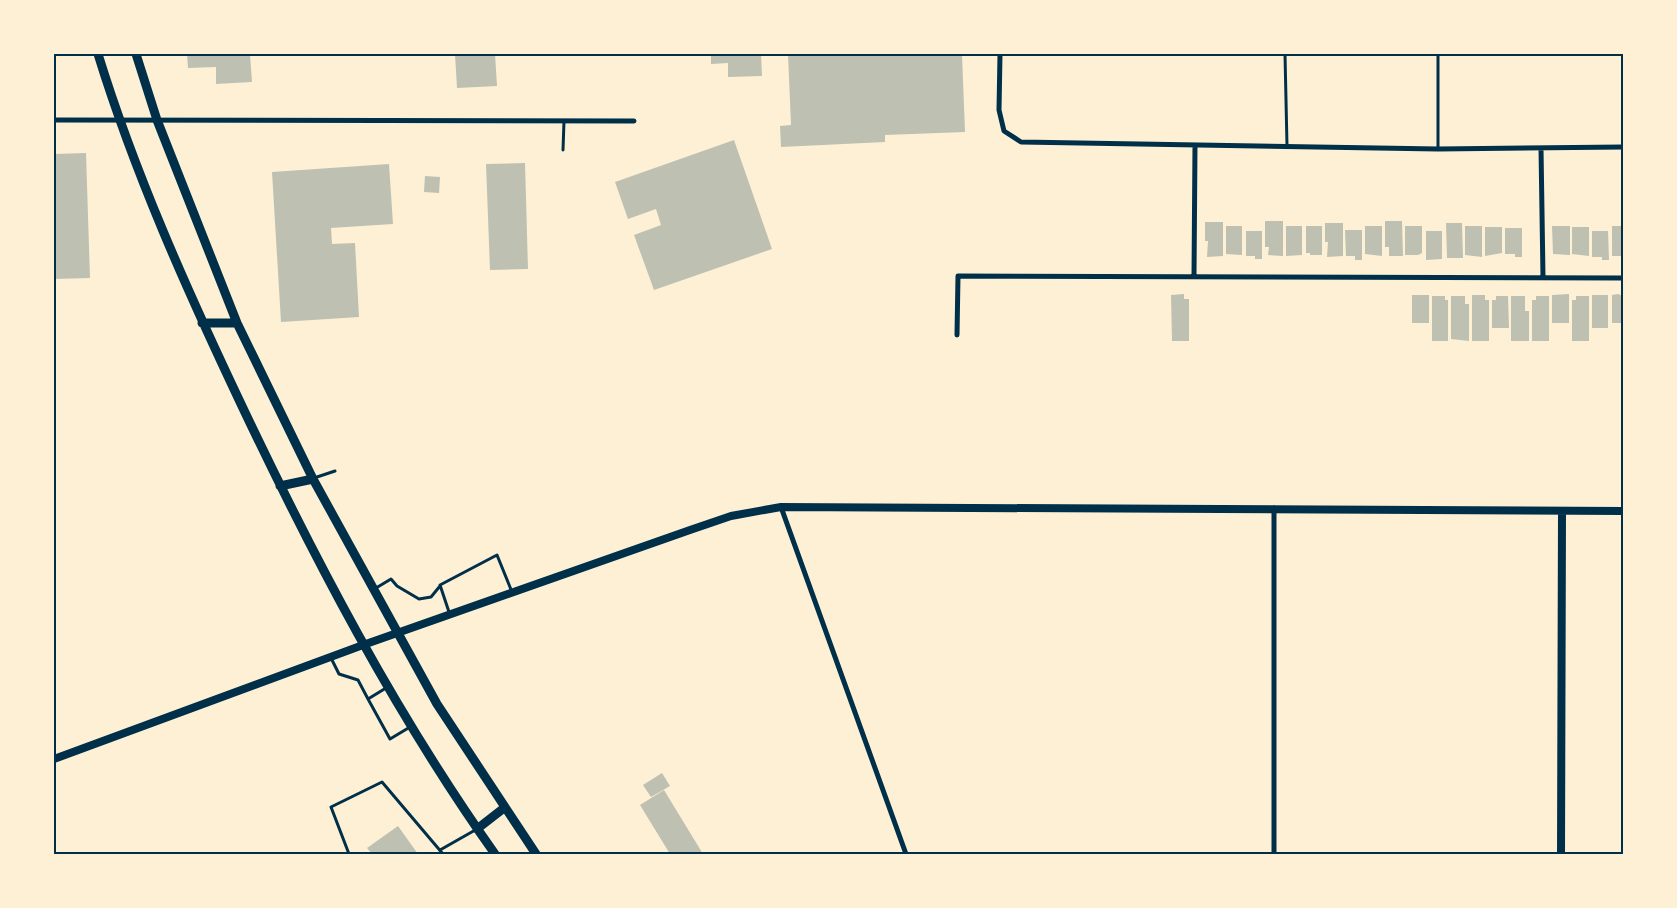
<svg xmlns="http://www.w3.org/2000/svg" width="1677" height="908" viewBox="0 0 1677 908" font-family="Jost,sans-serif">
  <rect width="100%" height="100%" fill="#fdf0d5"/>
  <!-- building -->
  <path fill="#bec0b2" d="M 187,54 L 250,54 L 252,82 L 216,84 L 216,67 L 188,68 Z
    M 455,54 L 495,54 L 497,86 L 457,88 Z
    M 711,54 L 761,54 L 762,76 L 728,77 L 728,63 L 711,64 Z
    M 788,54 L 962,54 L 965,132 L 885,135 L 885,142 L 781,147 L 780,126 L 791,125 Z
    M 734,140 L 772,249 L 654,290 L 634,235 L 661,225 L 656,209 L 628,219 L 615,182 Z
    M 86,153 L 90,278 L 54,279 L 54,154 Z
    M 525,163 L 528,269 L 490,270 L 486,164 Z
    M 389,164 L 393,224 L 331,228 L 332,244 L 355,243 L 359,317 L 281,322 L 272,172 Z
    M 425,176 L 440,177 L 439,193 L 424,192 Z
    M 1265,221 L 1283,221 L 1283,256 L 1268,255 L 1269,247 L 1265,247 Z
    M 1385,221 L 1402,221 L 1403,256 L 1389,256 L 1389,247 L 1385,247 Z
    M 1205,222 L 1223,222 L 1223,256 L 1207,257 L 1208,241 L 1205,241 Z
    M 1325,223 L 1343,223 L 1343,256 L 1327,257 L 1328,242 L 1325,242 Z
    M 1446,223 L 1462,223 L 1463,258 L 1447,258 Z
    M 1226,226 L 1242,226 L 1242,255 L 1226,254 Z
    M 1286,226 L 1302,226 L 1302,255 L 1286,256 Z
    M 1306,226 L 1322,226 L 1322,255 L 1310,255 L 1310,253 L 1306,253 Z
    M 1365,226 L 1382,226 L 1382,256 L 1365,254 Z
    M 1405,226 L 1422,226 L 1422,253 L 1418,255 L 1405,255 Z
    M 1465,226 L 1482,226 L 1482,257 L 1465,255 Z
    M 1552,226 L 1570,226 L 1570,255 L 1553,254 Z
    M 1612,226 L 1623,226 L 1623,256 L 1612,256 Z
    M 1485,227 L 1502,227 L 1502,253 L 1485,256 Z
    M 1572,227 L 1589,227 L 1589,256 L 1572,254 Z
    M 1505,228 L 1522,228 L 1522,257 L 1515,257 L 1515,254 L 1505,254 Z
    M 1345,230 L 1362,230 L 1362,260 L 1355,260 L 1355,256 L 1346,256 Z
    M 1246,231 L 1262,231 L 1262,259 L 1255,259 L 1255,256 L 1246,256 Z
    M 1426,231 L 1442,231 L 1442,259 L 1426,260 Z
    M 1592,231 L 1608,231 L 1609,260 L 1602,260 L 1602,257 L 1592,257 Z
    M 1184,294 L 1184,299 L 1189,299 L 1189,341 L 1172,341 L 1171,295 Z
    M 1569,294 L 1569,323 L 1552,323 L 1552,295 Z
    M 1618,294 L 1623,296 L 1623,323 L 1612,323 L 1612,295 Z
    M 1412,295 L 1429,295 L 1429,323 L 1412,323 Z
    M 1472,295 L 1485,295 L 1485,300 L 1489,300 L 1489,341 L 1472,341 Z
    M 1592,295 L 1608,295 L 1608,328 L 1592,328 Z
    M 1432,296 L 1445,296 L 1445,300 L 1448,300 L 1448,341 L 1432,341 Z
    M 1451,296 L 1465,296 L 1465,304 L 1469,304 L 1469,341 L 1451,339 Z
    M 1496,296 L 1508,296 L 1509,328 L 1492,328 L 1492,300 L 1496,300 Z
    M 1511,296 L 1525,296 L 1525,311 L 1529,311 L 1529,341 L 1511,341 Z
    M 1536,296 L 1549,296 L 1549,341 L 1532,341 L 1532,300 L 1536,300 Z
    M 1576,296 L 1589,296 L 1589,341 L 1572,341 L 1572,300 L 1576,300 Z
    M 662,773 L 670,786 L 651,797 L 643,785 Z
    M 664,790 L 703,854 L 670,854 L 640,805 Z
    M 398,826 L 418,854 L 372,854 L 367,848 Z"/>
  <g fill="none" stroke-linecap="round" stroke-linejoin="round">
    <!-- service -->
    <path stroke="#003049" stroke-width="3" d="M 1285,54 L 1287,146
      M 1438,54 L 1438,149
      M 563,150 L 564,121
      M 314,478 L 335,471
      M 376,588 L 391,579 L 397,586 L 419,599 L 431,597 L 440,586
      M 450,615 L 440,585 L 497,555 L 512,592
      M 331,658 L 339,674 L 358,680 L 368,699
      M 386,688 L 368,699 L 390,739 L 410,727
      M 440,850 L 477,829
      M 349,854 L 331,807 L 382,782 L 443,854"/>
    <!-- minor -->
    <path stroke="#003049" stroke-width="5" d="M 1000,54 L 999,110 L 1004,131 L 1021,142 L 1438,149 L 1623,147
      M 54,120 L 634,121
      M 1541,148 L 1543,277
      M 1194,277 L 1195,145
      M 957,335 L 958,276 L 1623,278
      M 781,507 L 906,854
      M 1274,508 L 1274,854"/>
    <!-- tertiary -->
    <path stroke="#003049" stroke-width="8" d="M 54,759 L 363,645 L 690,530 L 731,516 L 781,507 L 1623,511
      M 1561,854 L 1562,512"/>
    <!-- secondary -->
    <path stroke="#003049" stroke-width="9" d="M 98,54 C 135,174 187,290 241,404 C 315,560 395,713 495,854
      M 136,54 L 157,120 L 237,323 L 313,479 L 437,704 L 536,854
      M 202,323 L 237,323
      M 280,486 L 313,479
      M 477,829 L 504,808"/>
  </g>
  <!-- border -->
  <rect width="1677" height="908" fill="none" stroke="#fdf0d5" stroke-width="110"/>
  <rect x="55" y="55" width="1567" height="798" fill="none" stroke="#003049" stroke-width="2"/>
</svg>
